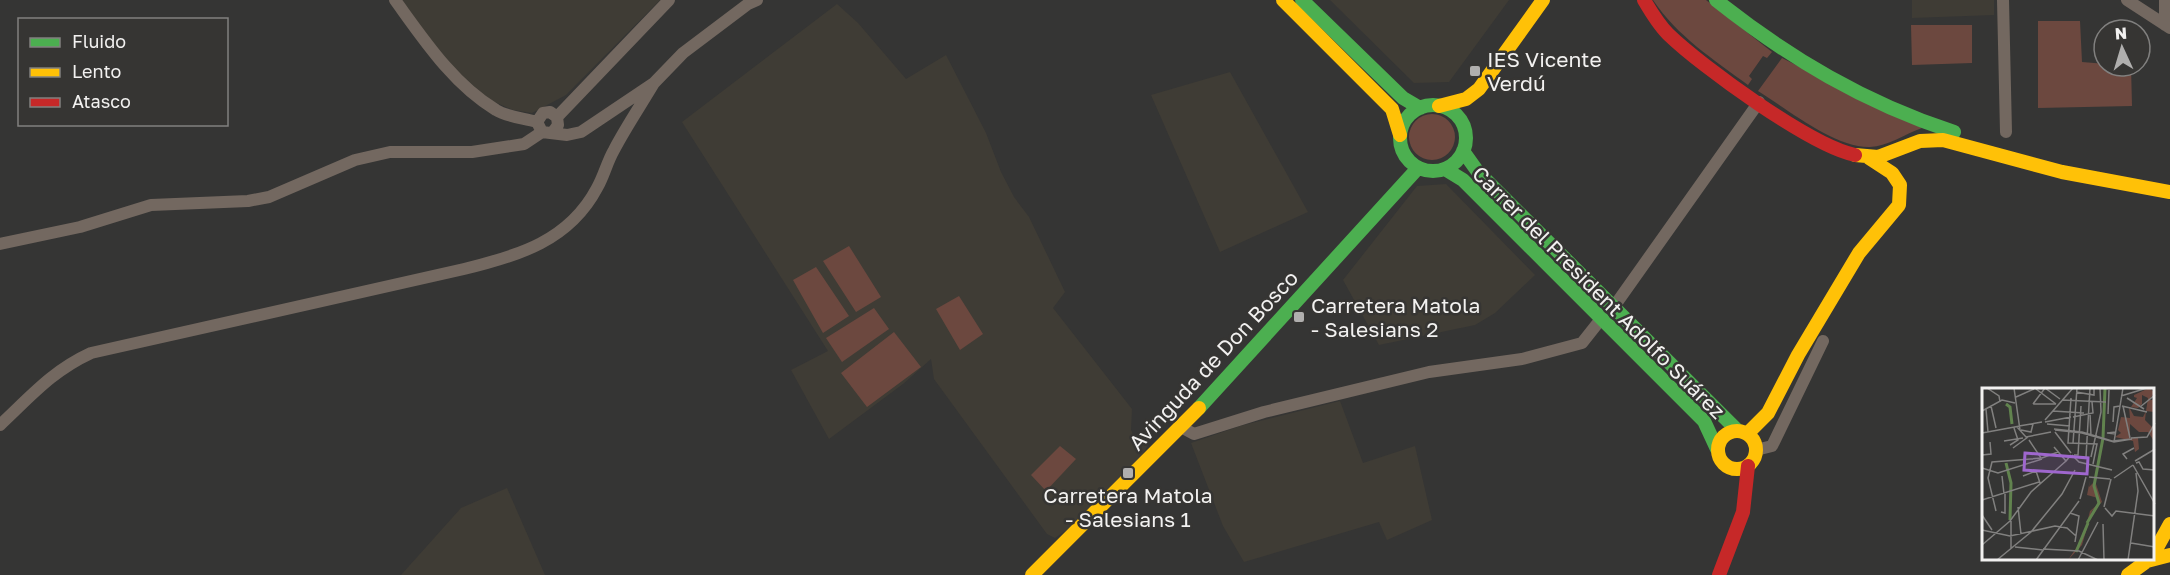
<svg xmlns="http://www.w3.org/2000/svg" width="2170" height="575" viewBox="0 0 2170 575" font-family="'Golos Text',sans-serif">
  <rect width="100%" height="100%" fill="#353534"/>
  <!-- built -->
  <path fill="#3f3c35" d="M 402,0 L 660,0 L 566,95 L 532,113 L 513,110 L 488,99 L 443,58 Z
    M 1330,0 L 1509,0 L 1449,82 L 1414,83 Z
    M 1912,0 L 1994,0 L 1994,15 L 1912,18 Z
    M 837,4 L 858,23 L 906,79 L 946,55 L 986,133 L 1001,172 L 1014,197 L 1029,217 L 1065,292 L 1053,308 L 1132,409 L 1131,430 L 1134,436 L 1148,445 L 1138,464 L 1083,519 L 1055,538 L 1047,534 L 934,379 L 931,359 L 903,384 L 829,439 L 791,370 L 828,351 L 682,122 Z
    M 1230,72 L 1308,212 L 1220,252 L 1151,95 Z
    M 1446,184 L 1535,275 L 1495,313 L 1475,325 L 1379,345 L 1343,280 L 1417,186 Z
    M 1340,401 L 1363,463 L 1415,446 L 1432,520 L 1387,540 L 1379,522 L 1244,562 L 1223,526 L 1191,443 L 1240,426 Z
    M 507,488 L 545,575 L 401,575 L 461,508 Z"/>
  <!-- green -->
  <path fill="#6c483f" d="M 1653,0 L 1706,0 L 1772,52 L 1767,58 L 1763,56 L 1749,76 L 1752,79 L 1748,85 C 1714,60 1677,36 1653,0 Z
    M 2038,21 L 2080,21 L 2082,62 L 2131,66 L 2132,106 L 2038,108 Z
    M 1911,25 L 1972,25 L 1972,63 L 1912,65 Z
    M 1782,58 L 1922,128 C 1905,134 1888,146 1870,147 C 1835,148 1787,109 1758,91 Z
    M1409 137a23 23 0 1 1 46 0a23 23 0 1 1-46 0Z
    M 849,246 L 881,297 L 856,312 L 823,261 Z
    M 816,267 L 849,316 L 823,333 L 793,280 Z
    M 959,296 L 983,334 L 960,350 L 936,309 Z
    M 874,308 L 889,329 L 842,362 L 826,338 Z
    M 894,332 L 921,367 L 867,407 L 841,373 Z
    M 1060,446 L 1076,459 L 1046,491 L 1031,475 Z"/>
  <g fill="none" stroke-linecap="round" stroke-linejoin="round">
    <!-- street -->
    <path stroke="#736860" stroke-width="12" d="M 395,0 C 424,40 453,84 496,110 C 507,117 524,118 537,122
      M 2003,0 L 2006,132
      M 2127,0 L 2170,28
      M 2165,0 L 2165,25
      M 557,117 L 669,0
      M 553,132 L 558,125 L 557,117 L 550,112 L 543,113 L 537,122 L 542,132 L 567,135 L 581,132 L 654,83 L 683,53 L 748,4 L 757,0
      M 0,244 L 80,227 L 151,205 L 248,201 L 269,197 L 355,160 L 390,152 L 472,152 L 524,144 L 542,132
      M 1613,308 L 1759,102
      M 0,425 C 31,396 52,371 91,353 L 464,269 C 518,256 569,241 597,188 C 604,176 607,162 614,150 C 626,127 641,105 654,83
      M 1181,427 L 1194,434 L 1264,412 L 1429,372 L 1522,359 L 1582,343 L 1601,319
      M 1756,450 L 1772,446 L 1823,341"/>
    <!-- fast -->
    <path stroke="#4caf50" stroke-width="14" d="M 1302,0 L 1403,98 L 1420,108
      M 1716,0 C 1789,58 1865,103 1954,132
      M1400 138a33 33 0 1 1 66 0a33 33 0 1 1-66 0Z
      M 1463,151 L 1478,172 L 1738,431
      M 1445,169 L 1463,180 L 1704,421 L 1717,449
      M 1199,408 L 1418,168"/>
    <!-- slow -->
    <path stroke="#ffc107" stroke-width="14" d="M 1283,0 L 1392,109 L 1400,135
      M 1439,106 L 1466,99 L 1479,89 L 1543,0
      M 1855,155 L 1878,157 L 1920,141 L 1943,140 L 2062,172 L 2170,192
      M1718 450a19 19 0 1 1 38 0a19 19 0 1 1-38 0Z
      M 1747,434 L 1768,413 L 1798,355 L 1859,253 L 1899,205 L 1900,185 L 1892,173 L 1869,158
      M 2154,553 L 2170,524
      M 1032,575 L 1199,408
      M 2128,575 L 2147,561 L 2170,555"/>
    <!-- jam -->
    <path stroke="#c62828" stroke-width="14" d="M 1644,0 C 1651,12 1658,24 1668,34 C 1702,67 1811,146 1855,155
      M 1719,575 L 1743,512 L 1748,466"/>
  </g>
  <!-- markers -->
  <g fill="#b0afae" stroke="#363533" stroke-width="2">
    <rect x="1469" y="65" width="12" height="12" rx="3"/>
    <rect x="1293" y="311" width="12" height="12" rx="3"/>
    <rect x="1122" y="467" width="12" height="12" rx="3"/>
  </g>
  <g text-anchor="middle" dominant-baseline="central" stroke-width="5" stroke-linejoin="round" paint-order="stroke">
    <!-- poi labels -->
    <g font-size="21" fill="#f2f1f0" stroke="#363533" text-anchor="start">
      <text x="1487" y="59">IES Vicente<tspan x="1487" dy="24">Verdú</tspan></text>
      <text x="1311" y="305">Carretera Matola<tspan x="1311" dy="24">- Salesians 2</tspan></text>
      <text x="1128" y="495" text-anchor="middle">Carretera Matola<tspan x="1128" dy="24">- Salesians 1</tspan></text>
    </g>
    <!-- street labels -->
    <g font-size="21" fill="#f2f1f0" stroke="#363533">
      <text transform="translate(1599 292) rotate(45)">Carrer del President Adolfo Suárez</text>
      <text transform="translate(1213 360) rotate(-47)">Avinguda de Don Bosco</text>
    </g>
  </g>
  <!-- overview -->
  <g transform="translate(1982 388)">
    <rect width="172" height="172" fill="#353534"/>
    <path d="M 167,0 L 172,4 L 168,12 L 172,12 L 172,24 L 164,23 L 163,32 L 172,41 L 172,53 L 166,44 L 157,44 L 148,36 L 148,50 L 156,50 L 157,61 L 153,64 L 151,53 L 133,49 L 139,45 L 136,42 L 139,29 L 148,30 L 147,19 L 152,28 L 161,29 L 164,23 L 166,10 L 160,7 L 160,16 L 156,20 L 149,19 L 155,10 L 152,9 L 152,7 ZM 108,92 L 107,99 L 113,93 L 120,114 L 110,123 L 100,157 L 86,172 L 101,150 L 108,123 L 115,117 L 116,110 L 105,107 Z" fill="#6c483f"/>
    <path fill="none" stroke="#61834e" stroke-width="3" d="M 24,16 L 28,19 L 30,36M 24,75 L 29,95 L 28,132M 105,135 L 117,115 L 112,98 L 121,50 L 123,0M 94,164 L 106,135"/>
    <path fill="none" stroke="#81807f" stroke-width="1.5" d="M 5,0 L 17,8 L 18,14M 32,0 L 38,42M 95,0 L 131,0M 54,1 L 74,16M 94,4 L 112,7 L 112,0M 139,8 L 165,0M 34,9 L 52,1M 89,10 L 86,55 L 115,56 L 111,76M 145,10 L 162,21M 80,12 L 124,14M 51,16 L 63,0 L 78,11M 51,16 L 74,16M 9,18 L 14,40M 140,18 L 165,24M 141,18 L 148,50M 158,19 L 173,7M 4,21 L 6,44M 0,23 L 20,12 L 33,15M 71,23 L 102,25M 108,25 L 109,48M 126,26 L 127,2M 91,29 L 111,25 L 110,14M 63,32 L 91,0M 63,34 L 89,29M 131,34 L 132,19 L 138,18M 65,36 L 88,38M 37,38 L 60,34M 35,39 L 44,49 L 69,44M 72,41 L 100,44 L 117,49 L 130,53 L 150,51 L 132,54 L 100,45 L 73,42M 39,42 L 49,44 L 51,36M 73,44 L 89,65M 0,45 L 38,38M 134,46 L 125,45 L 134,44M 149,50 L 165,49 L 173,35M 47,52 L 59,70M 22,53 L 41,50M 132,54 L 141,0M 91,55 L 95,0M 28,57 L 36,52 L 32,40M 72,59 L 84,73 L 89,67M 31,60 L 46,49M 0,67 L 9,66 L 8,54M 90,67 L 97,74 L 130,82M 92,67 L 96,67 L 99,18M 104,69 L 108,0M 109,69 L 119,24 L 118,0M 145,71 L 141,66 L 152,60M 153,73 L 173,61M 154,75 L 157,74 L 161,81 L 173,82M 151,77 L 173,116M 0,80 L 16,85 L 60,71M 20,88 L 22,106M 41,88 L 54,83 L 58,95M 107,89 L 128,91M 132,90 L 151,77M 98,111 L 104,89M 0,112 L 57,94M 36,119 L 39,146M 122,119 L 129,91M 123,120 L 130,128 L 134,123 L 173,128M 14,123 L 6,90 L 10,74 L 60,70 L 76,64M 19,124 L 23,125 L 23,106M 88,125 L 97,128 L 93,154M 0,127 L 10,142M 29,133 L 29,161M 121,136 L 122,172M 0,142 L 28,148 L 73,138 L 85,140 L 94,148M 149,155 L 173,159M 0,157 L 28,133 L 49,104 L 84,73M 33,159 L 61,162M 61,161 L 97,163 L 116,172M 15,172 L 49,144 L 80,106 L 93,82M 54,172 L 97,113M 96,172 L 116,134M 146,172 L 156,103 L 154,85"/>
    <path fill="#9f67ce" fill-opacity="0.15" stroke="#9f67ce" stroke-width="3" d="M 43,65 L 106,70 L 105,86 L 42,82 Z"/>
    <rect width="172" height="172" fill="none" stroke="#f2f1f0" stroke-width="3"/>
  </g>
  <!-- legend -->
  <rect x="18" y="18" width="210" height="108" fill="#363533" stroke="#81807f" stroke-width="1.5"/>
  <rect x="30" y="38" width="30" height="9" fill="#4caf50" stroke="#81807f" stroke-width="1.5"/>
  <text x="72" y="48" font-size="18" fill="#f2f1f0">Fluido</text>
  <rect x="30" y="68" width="30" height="9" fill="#ffc107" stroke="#81807f" stroke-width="1.5"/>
  <text x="72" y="78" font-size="18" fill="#f2f1f0">Lento</text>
  <rect x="30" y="98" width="30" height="9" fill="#c62828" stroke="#81807f" stroke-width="1.5"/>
  <text x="72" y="108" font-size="18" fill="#f2f1f0">Atasco</text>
  <!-- north arrow -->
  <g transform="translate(2122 48) rotate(356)"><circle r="28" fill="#363533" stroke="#81807f" stroke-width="1.5"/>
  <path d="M0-4.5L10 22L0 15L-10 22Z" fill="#b0afae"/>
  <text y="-9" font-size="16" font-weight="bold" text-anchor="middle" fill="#f2f1f0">N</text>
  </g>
</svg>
